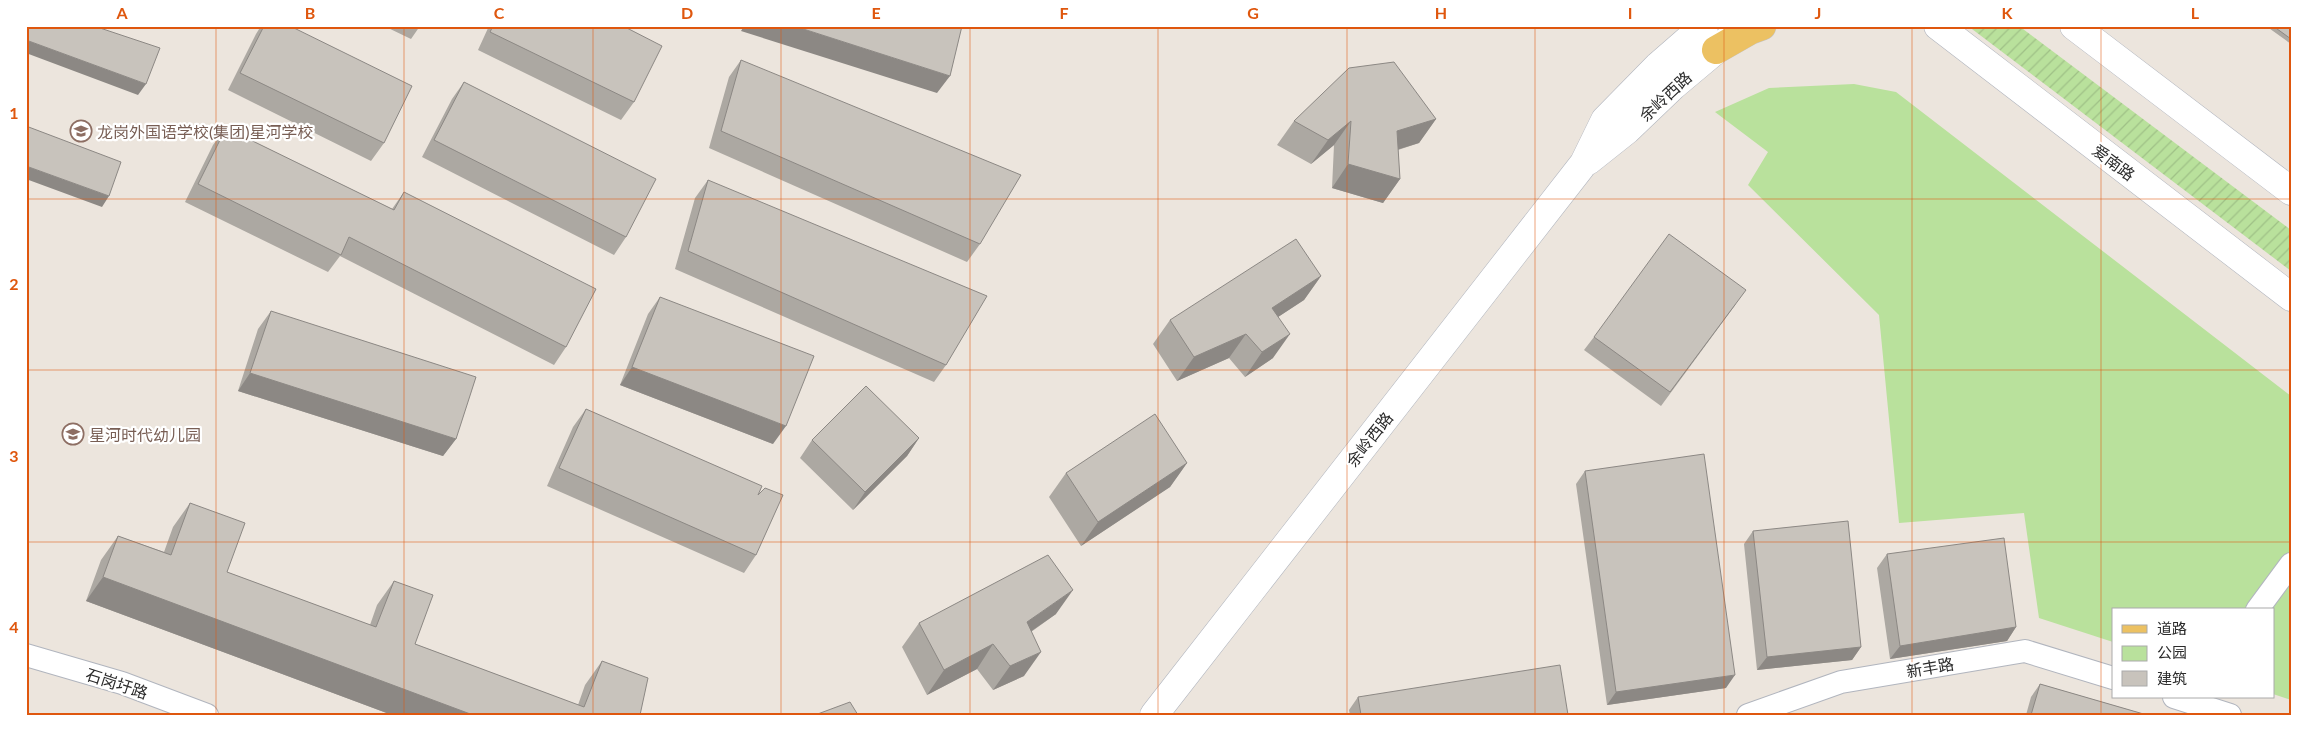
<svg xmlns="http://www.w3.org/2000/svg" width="2317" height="741" viewBox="0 0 2317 741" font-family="Lato,'Noto Sans SC',sans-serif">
  <defs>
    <pattern id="garden-furrows" width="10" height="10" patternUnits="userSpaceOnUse" patternTransform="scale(1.25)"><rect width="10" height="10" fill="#b9e19c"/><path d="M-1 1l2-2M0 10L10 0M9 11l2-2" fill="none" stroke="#9fc187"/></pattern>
  </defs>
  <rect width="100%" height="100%" fill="#ece5dd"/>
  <!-- park -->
  <path fill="#b9e19c" d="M 1854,84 L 1896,92 L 2291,396 L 2291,700 L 2273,694 L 2273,610 L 2113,610 L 2113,642 L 2039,618 L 2024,513 L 1899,523 L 1879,315 L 1748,185 L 1768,152 L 1715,112 L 1769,88 Z"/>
  <!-- garden -->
  <path fill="url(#garden-furrows)" d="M 1968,26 L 2019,26 L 2291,230 L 2291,271 Z"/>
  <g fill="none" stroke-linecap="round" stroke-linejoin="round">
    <!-- street casing -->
    <g stroke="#b1b5be" stroke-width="24">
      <path id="street" d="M 2257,610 L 2291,564
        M 26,655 L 122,683 L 207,715
        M 2174,697 L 2230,715
        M 1748,715 L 1841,682 L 2025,651 L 2113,678"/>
    </g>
    <!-- secondary casing -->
    <g stroke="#b1b5be" stroke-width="29">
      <path id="secondary" d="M 1938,26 L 2291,297
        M 2074,26 L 2291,191
        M 1588,161 L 1627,130 L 1673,86 L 1735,34
        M 1154,715 L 1584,163 L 1605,120 L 1658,66 L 1704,26"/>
    </g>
    <!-- primary casing -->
    <g stroke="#c4c4c4" stroke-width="29">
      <path id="primary" d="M 1716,50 L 1751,30 L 1762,26"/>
    </g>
    <!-- street -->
    <use href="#street" stroke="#fff" stroke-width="22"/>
    <!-- secondary -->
    <use href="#secondary" stroke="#fff" stroke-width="28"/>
    <!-- primary -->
    <use href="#primary" stroke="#ecc162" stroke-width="28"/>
  </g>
  <!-- wall -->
  <path fill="#aca8a2" d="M 261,26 L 290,26 L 384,143 L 371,161 L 228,90 L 256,34 Z
    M 384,26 L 420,26 L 411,39 Z
    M 489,26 L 623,26 L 634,102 L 621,120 L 478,50 Z
    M 2266,26 L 2291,26 L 2291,44 Z
    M 741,60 L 980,244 L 967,262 L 709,148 L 729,77 Z
    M 464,82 L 626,237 L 614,255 L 422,157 L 452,99 Z
    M 1436,119 L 1419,143 L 1398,150 L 1400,179 L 1383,203 L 1332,188 L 1334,145 L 1311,164 L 1277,145 L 1294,121 Z
    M 226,128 L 392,209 L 404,192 L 566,347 L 554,365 L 340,256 L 328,272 L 185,202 L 213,145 Z
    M 708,180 L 946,365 L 934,382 L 675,269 L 695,198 Z
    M 1321,276 L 1304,300 L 1278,317 L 1273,358 L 1245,377 L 1229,358 L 1177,381 L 1153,344 L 1170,320 Z
    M 660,297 L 773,444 L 620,385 L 648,314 Z
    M 1736,304 L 1661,406 L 1584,350 L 1594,337 Z
    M 271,311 L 456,439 L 443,456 L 238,391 L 258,329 Z
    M 586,409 L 758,495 L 756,555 L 744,573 L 547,486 L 573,427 Z
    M 919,438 L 907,456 L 853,510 L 800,458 L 812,440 Z
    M 1187,463 L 1170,487 L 1081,546 L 1049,497 L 1066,473 Z
    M 1585,471 L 1726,688 L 1607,705 L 1576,484 Z
    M 190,503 L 227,572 L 370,625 L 377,605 L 394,581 L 415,644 L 578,705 L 585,685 L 602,661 L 640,715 L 392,715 L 86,601 L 101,560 L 118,536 L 164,552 L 173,527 Z
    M 1753,531 L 1861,647 L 1852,660 L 1757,670 L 1744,544 Z
    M 1887,554 L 2016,627 L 2007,641 L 1890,659 L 1877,568 Z
    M 1056,614 L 1031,632 L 1024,676 L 993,690 L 977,669 L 927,695 L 902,647 L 919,623 Z
    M 2040,684 L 2147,715 L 2026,715 L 2031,697 Z
    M 1358,697 L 1568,715 L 1350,715 L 1349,710 Z"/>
  <!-- shaded-wall -->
  <path fill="#8c8884" d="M 744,26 L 794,26 L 950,76 L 937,93 L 741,31 Z
    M 26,40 L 146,84 L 138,95 L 26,53 Z
    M 1436,119 L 1419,143 L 1380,155 L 1397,131 Z
    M 1351,121 L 1334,145 L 1311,164 L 1328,140 Z
    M 1348,164 L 1400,179 L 1383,203 L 1332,188 Z
    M 26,166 L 109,196 L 102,207 L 26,179 Z
    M 1321,276 L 1304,300 L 1255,332 L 1272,308 Z
    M 1246,334 L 1229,358 L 1177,381 L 1194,357 Z
    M 1290,334 L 1273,358 L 1245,377 L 1262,352 Z
    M 632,367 L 786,426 L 773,444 L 620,385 Z
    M 250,373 L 456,439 L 443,456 L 238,391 Z
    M 919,438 L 907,456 L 853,510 L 865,492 Z
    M 1187,463 L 1170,487 L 1081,546 L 1098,522 Z
    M 103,577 L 473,715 L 392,715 L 86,601 Z
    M 1073,590 L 1056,614 L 1010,646 L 1027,622 Z
    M 2016,627 L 2007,641 L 1890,659 L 1900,646 Z
    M 993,644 L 977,669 L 927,695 L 944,670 Z
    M 1861,647 L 1852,660 L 1757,670 L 1767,657 Z
    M 1041,652 L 1024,676 L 993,690 L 1010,666 Z
    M 1735,675 L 1726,688 L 1607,705 L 1616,692 Z"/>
  <!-- building -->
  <path fill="#c8c3bc" stroke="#8c8884" d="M 26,26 L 94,26 L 160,48 L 146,84 L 26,40 Z
    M 264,26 L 290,26 L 412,86 L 384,143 L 240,73 Z
    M 493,26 L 623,26 L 662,46 L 634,102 L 490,32 Z
    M 794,26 L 962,26 L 950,76 Z
    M 2273,26 L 2291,26 L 2291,39 Z
    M 741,60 L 1021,175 L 980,244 L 721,131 Z
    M 1394,62 L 1436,119 L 1397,131 L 1400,179 L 1348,164 L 1351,121 L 1328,140 L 1294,121 L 1349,68 Z
    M 464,82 L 656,179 L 626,237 L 434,140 Z
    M 26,126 L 121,162 L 109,196 L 26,166 Z
    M 226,128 L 394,210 L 404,192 L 596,289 L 566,347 L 349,237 L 341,255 L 198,184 Z
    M 708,180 L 987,296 L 946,365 L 688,251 Z
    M 1669,234 L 1746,290 L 1670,392 L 1594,337 Z
    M 1296,239 L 1321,276 L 1272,308 L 1290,334 L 1262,352 L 1246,334 L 1194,357 L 1170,320 Z
    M 660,297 L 814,356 L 786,426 L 632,367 Z
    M 271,311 L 476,377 L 456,439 L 250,373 Z
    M 866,386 L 919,438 L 865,492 L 812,440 Z
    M 586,409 L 762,486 L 758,495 L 765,488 L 783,495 L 756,555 L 559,468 Z
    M 1155,414 L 1187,463 L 1098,522 L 1066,473 Z
    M 1704,454 L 1735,675 L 1616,692 L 1585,471 Z
    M 190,503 L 245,523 L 227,572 L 376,627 L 394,581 L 433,595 L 415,644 L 584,707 L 602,661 L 648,678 L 640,715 L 473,715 L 103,577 L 118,536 L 171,555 Z
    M 1848,521 L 1861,647 L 1767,657 L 1753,531 Z
    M 2004,538 L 2016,627 L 1900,646 L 1887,554 Z
    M 1048,555 L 1073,590 L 1027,622 L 1041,652 L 1010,666 L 993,644 L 944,670 L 919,623 Z
    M 1560,665 L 1568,715 L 1361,715 L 1358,697 Z
    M 2040,684 L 2147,715 L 2031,715 Z
    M 850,702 L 858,715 L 815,715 Z"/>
  <!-- grid -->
  <path fill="none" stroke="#df570e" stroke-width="1" stroke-opacity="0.55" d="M 216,26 L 216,715M 404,26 L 404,715M 593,26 L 593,715M 781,26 L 781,715M 970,26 L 970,715M 1158,26 L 1158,715M 1347,26 L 1347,715M 1535,26 L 1535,715M 1724,26 L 1724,715M 1912,26 L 1912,715M 2101,26 L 2101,715M 26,199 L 2291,199M 26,370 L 2291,370M 26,542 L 2291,542"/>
  <!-- icons -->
  <defs>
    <g id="school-ring" transform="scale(1.125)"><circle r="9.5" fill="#fff" stroke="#8d6e63" stroke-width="1.5"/><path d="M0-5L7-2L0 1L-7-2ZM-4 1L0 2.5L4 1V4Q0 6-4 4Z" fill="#8d6e63"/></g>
  </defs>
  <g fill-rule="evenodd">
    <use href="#school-ring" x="81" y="131"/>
    <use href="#school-ring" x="73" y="434"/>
  </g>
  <g text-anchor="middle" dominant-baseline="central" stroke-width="4.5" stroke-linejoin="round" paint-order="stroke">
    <!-- street labels -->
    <g font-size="16" fill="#2b2b2b" stroke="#fff">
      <text transform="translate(1665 96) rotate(-43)">余岭西路</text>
      <text transform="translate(2114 162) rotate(37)">爱南路</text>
      <text transform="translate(1369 439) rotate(-52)">余岭西路</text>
      <text transform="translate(1930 667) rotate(-10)">新丰路</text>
      <text transform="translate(117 683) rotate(18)">石岗圩路</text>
    </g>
    <!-- education labels -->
    <g font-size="16" fill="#785e54" stroke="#fff" text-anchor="start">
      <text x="97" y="131">龙岗外国语学校(集团)星河学校</text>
      <text x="89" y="434">星河时代幼儿园</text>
    </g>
  </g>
  <!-- border -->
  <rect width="2317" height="741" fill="none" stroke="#ffffff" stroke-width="55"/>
  <!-- legend -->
  <rect x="2112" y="608" width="162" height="90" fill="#ffffff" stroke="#aaaaaa"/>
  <rect x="2122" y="625" width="25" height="8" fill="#ecc162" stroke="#aaaaaa"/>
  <text x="2157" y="634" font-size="15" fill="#2b2b2b">道路</text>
  <rect x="2122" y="646" width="25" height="15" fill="#b9e19c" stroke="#aaaaaa"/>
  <text x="2157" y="658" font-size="15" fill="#2b2b2b">公园</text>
  <rect x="2122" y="671" width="25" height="15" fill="#c8c3bc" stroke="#aaaaaa"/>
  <text x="2157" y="684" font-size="15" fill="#2b2b2b">建筑</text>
  <rect x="28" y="28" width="2262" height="686" fill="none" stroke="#df570e" stroke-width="2"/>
  <g font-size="16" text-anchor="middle" font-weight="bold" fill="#df570e">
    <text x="122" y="19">A</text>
    <text x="310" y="19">B</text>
    <text x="499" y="19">C</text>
    <text x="687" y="19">D</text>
    <text x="876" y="19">E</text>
    <text x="1064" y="19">F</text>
    <text x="1253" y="19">G</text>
    <text x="1441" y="19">H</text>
    <text x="1630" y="19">I</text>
    <text x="1818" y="19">J</text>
    <text x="2007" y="19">K</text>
    <text x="2195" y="19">L</text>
    <text x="14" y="119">1</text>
    <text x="14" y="290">2</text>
    <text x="14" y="462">3</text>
    <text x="14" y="633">4</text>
  </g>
</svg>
